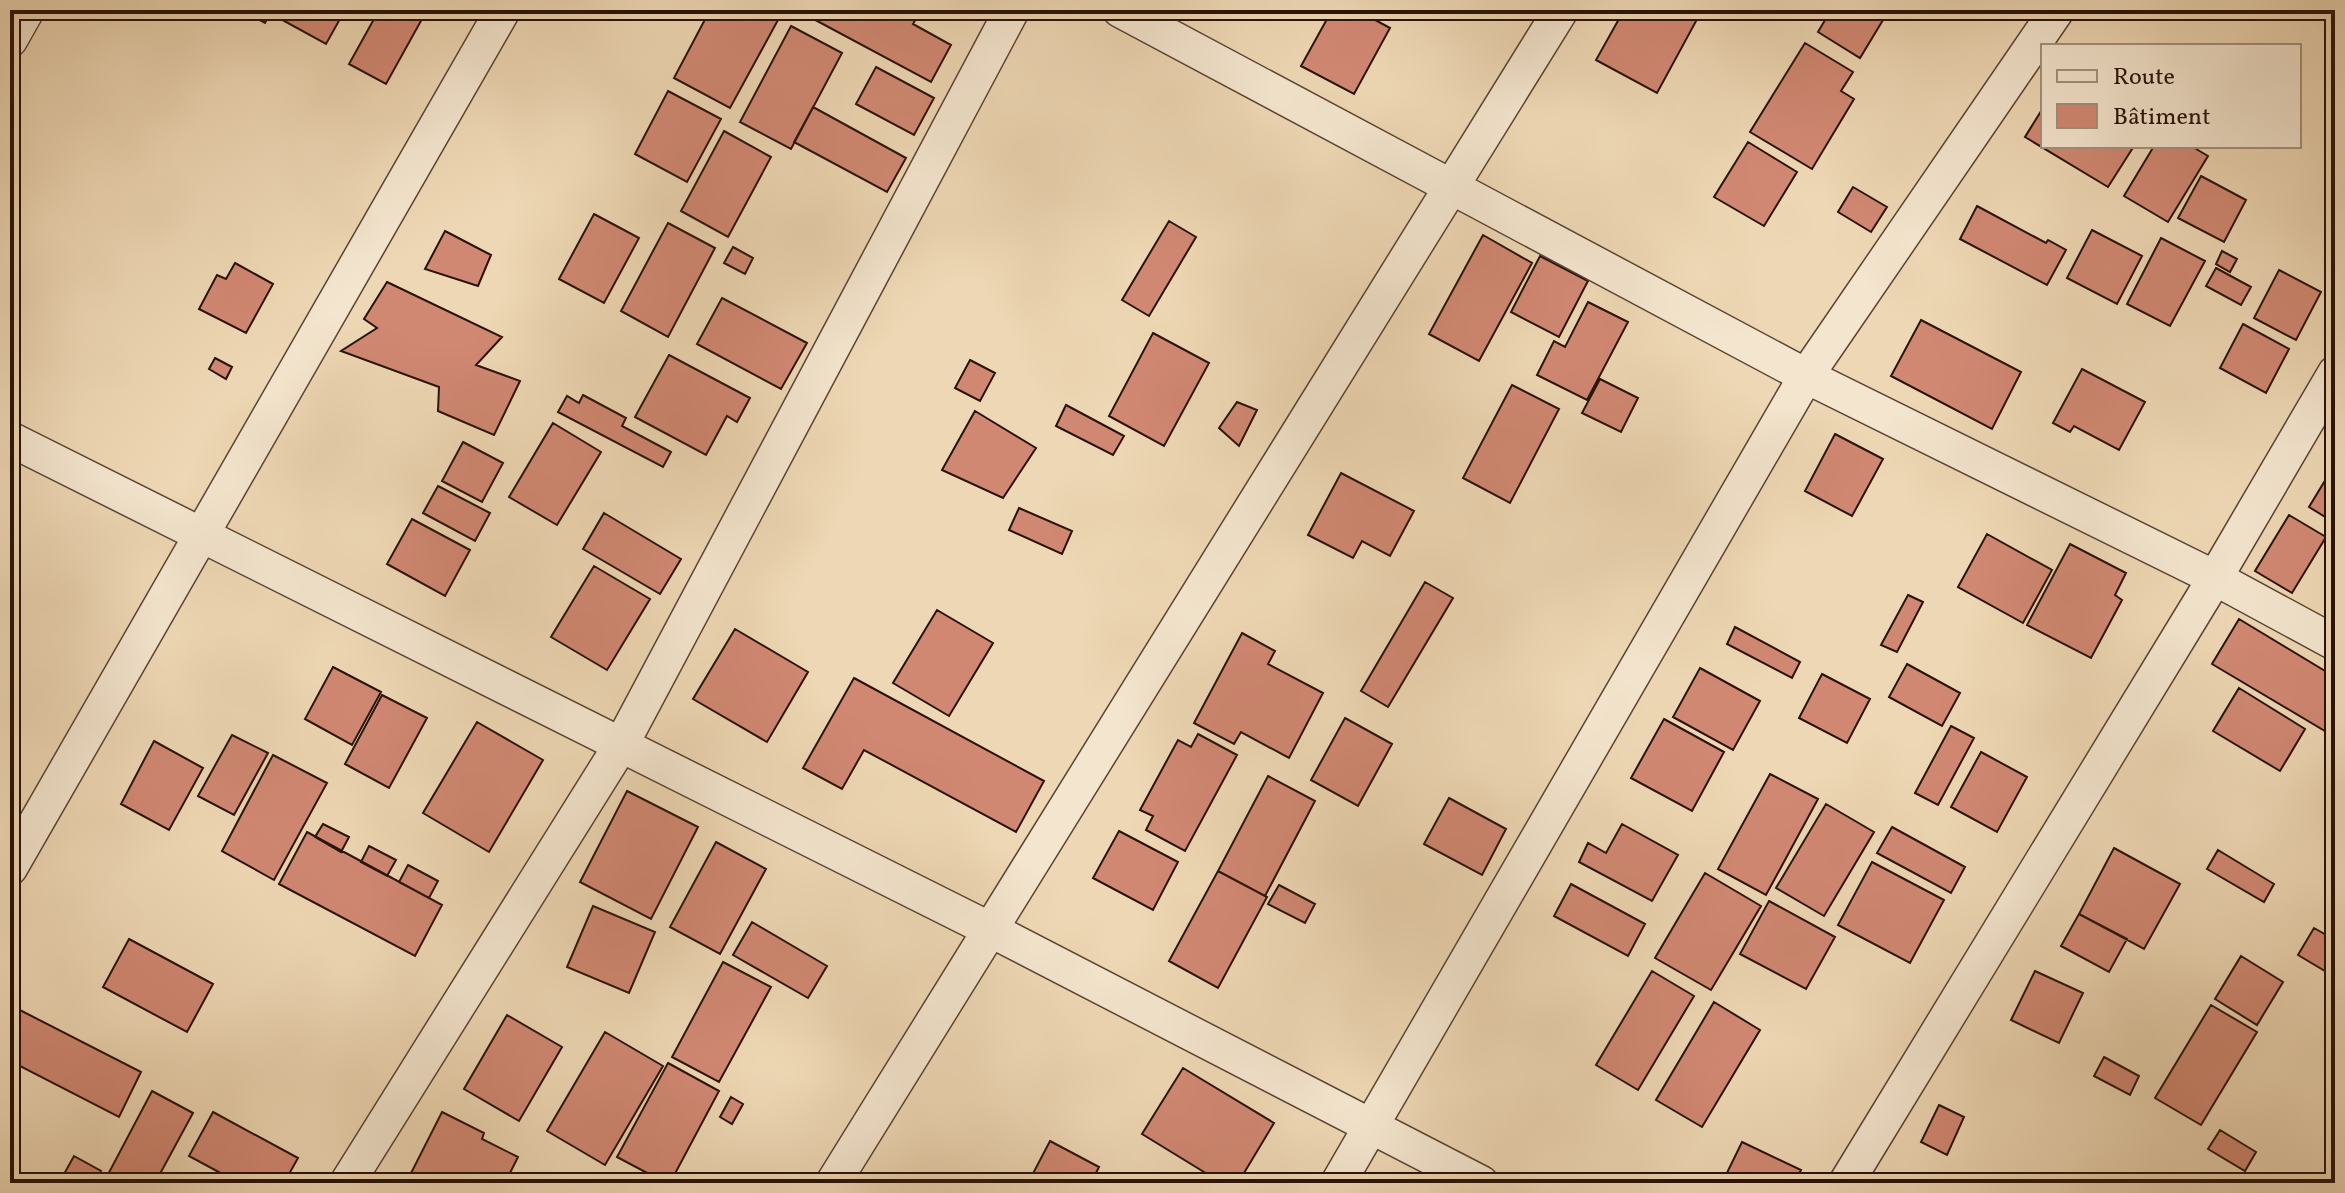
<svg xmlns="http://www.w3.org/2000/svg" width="2345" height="1193" viewBox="0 0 2345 1193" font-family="Vollkorn,serif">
  <rect width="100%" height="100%" fill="#eed7b4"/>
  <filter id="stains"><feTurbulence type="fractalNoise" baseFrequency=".0025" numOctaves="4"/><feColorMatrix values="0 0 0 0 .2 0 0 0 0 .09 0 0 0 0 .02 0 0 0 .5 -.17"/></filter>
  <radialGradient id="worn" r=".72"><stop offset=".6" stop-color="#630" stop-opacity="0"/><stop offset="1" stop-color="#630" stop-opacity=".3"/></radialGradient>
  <!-- building -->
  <path fill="#d18873" stroke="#291208" stroke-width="2" d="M 241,10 L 272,10 L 265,23 Z
    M 281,10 L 345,10 L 326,44 L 277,17 Z
    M 379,10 L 427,10 L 386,84 L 349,64 Z
    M 710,10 L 759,10 L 778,20 L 730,108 L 674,78 Z
    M 809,10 L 905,10 L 917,17 L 913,24 L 951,45 L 931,82 L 806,15 Z
    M 1332,10 L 1357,10 L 1390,28 L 1354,94 L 1301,66 Z
    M 1624,10 L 1697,10 L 1701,12 L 1657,93 L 1596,60 Z
    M 1831,10 L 1878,10 L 1886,15 L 1860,58 L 1818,32 Z
    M 791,26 L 842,53 L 791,149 L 740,122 Z
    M 1805,43 L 1853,72 L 1841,91 L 1854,99 L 1812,169 L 1750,132 Z
    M 876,67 L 934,98 L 914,135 L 856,104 Z
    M 668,91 L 721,119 L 687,182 L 635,154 Z
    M 813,107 L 906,158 L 887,192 L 794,142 Z
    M 2043,108 L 2043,146 L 2134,146 L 2108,187 L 2025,137 Z
    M 724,131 L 771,157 L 728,237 L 681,211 Z
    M 1748,142 L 1797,172 L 1764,226 L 1714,197 Z
    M 2154,146 L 2191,146 L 2208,156 L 2168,222 L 2124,196 Z
    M 2201,176 L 2246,200 L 2224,242 L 2178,218 Z
    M 1853,187 L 1887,207 L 1871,232 L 1838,212 Z
    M 1977,206 L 2046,243 L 2048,240 L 2066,250 L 2047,285 L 1960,239 Z
    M 594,214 L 639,238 L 604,303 L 559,279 Z
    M 1169,221 L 1196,237 L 1149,316 L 1122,300 Z
    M 668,223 L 715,248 L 668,337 L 621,311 Z
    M 2092,230 L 2142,256 L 2117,304 L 2067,278 Z
    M 445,231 L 491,255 L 478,286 L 425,269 Z
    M 1483,235 L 1532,263 L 1479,361 L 1429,334 Z
    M 2161,238 L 2205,261 L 2170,326 L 2127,304 Z
    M 733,247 L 753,258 L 745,274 L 724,263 Z
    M 2222,251 L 2237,259 L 2230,272 L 2216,264 Z
    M 1540,256 L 1588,281 L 1559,337 L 1511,312 Z
    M 235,263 L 273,284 L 246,333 L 199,309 L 217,275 L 226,279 Z
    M 2216,268 L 2251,287 L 2241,305 L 2206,286 Z
    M 2279,270 L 2321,292 L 2296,340 L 2254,318 Z
    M 387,282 L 502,337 L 476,365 L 520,381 L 494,435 L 438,411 L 439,387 L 341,351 L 377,328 L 364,319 Z
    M 722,298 L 807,343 L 781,389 L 697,344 Z
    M 1588,302 L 1628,322 L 1587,400 L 1537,375 L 1554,341 L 1565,347 Z
    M 1921,320 L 2021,372 L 1992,429 L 1891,376 Z
    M 2243,324 L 2289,349 L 2266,393 L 2220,368 Z
    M 1153,333 L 1209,363 L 1164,446 L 1109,416 Z
    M 669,355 L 750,398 L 737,422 L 727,416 L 706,455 L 635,417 Z
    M 215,358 L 232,367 L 226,379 L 209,369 Z
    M 970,360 L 995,373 L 980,401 L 955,388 Z
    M 2082,369 L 2145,402 L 2119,450 L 2074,426 L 2070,432 L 2053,423 Z
    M 1600,379 L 1638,398 L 1621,432 L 1582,413 Z
    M 1512,385 L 1559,409 L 1510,503 L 1463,478 Z
    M 583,395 L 626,418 L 622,426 L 671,452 L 663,467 L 558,412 L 567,396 L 579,403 Z
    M 1237,402 L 1257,410 L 1239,446 L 1219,428 Z
    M 1066,405 L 1124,436 L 1113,455 L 1056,426 Z
    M 975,411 L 1036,448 L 1003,498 L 942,470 Z
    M 553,423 L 601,452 L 557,525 L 509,497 Z
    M 1835,434 L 1883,459 L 1852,516 L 1805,491 Z
    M 463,442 L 503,463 L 482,502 L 442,481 Z
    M 2335,464 L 2335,523 L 2309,507 Z
    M 1341,473 L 1414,511 L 1390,556 L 1362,541 L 1353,558 L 1308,535 Z
    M 438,486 L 490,513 L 475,541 L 423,513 Z
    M 1019,508 L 1072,531 L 1062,554 L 1009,530 Z
    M 604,513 L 681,559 L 660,594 L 583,549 Z
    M 2289,515 L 2326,537 L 2292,593 L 2255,571 Z
    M 412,519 L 470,550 L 445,596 L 387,564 Z
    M 1987,534 L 2052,570 L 2023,623 L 1958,587 Z
    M 2070,544 L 2126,573 L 2115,595 L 2122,600 L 2091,658 L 2027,625 Z
    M 594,566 L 650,599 L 607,670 L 551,637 Z
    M 1425,582 L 1453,598 L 1388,707 L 1361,691 Z
    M 1908,595 L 1923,602 L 1897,652 L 1881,645 Z
    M 937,610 L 993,643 L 949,716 L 893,683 Z
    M 2239,619 L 2335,677 L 2335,737 L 2212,664 Z
    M 1735,627 L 1800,662 L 1792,678 L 1727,644 Z
    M 735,629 L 808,672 L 767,742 L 693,699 Z
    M 1242,633 L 1275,651 L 1268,664 L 1323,693 L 1289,758 L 1241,732 L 1234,744 L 1194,723 Z
    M 1907,664 L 1960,693 L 1942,726 L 1889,697 Z
    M 333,667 L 381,692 L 352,745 L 305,719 Z
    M 1700,668 L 1760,701 L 1733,750 L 1673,717 Z
    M 1822,674 L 1870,699 L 1847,743 L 1799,718 Z
    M 854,678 L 1044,781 L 1016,832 L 864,750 L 842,789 L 803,768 Z
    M 2239,688 L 2305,729 L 2280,771 L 2213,731 Z
    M 382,695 L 427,718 L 389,788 L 345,764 Z
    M 1345,718 L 1392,744 L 1358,806 L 1311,780 Z
    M 1664,719 L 1724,752 L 1692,811 L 1631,778 Z
    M 477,722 L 543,760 L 489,852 L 423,813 Z
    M 1951,726 L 1974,738 L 1938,805 L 1915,793 Z
    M 1198,734 L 1237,755 L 1185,851 L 1146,830 L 1153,816 L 1140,810 L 1178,740 L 1191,747 Z
    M 232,735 L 268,753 L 234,815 L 198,796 Z
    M 154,741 L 203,768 L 169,830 L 121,804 Z
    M 1981,752 L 2027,777 L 1997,832 L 1951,807 Z
    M 273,755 L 327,783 L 274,880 L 222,851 Z
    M 1770,774 L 1818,799 L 1766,895 L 1718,869 Z
    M 1268,776 L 1315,801 L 1265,896 L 1218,871 Z
    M 627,791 L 698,827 L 651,919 L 580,882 Z
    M 1449,798 L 1506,829 L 1482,875 L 1424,844 Z
    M 1826,804 L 1874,832 L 1824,916 L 1776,888 Z
    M 323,824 L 349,837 L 341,852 L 315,837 Z
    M 1622,824 L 1678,855 L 1652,901 L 1579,862 L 1588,843 L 1606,853 Z
    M 1892,827 L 1965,867 L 1951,893 L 1877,853 Z
    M 1119,831 L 1178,862 L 1153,910 L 1093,878 Z
    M 307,832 L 442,905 L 415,956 L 279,884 Z
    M 716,842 L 766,869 L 720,954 L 670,927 Z
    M 369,846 L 396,860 L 387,876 L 361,862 Z
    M 2114,848 L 2180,884 L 2144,949 L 2079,914 Z
    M 2218,850 L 2274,884 L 2264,902 L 2207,869 Z
    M 1872,862 L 1944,900 L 1910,963 L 1838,925 Z
    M 408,865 L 438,881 L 429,898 L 399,882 Z
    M 1218,871 L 1267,897 L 1218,988 L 1169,961 Z
    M 1705,873 L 1761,906 L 1711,990 L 1655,958 Z
    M 1571,884 L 1645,924 L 1628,956 L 1554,916 Z
    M 1279,885 L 1315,904 L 1305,923 L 1268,904 Z
    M 1769,901 L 1835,937 L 1806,989 L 1740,954 Z
    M 593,906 L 655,932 L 629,993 L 567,967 Z
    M 2079,914 L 2127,939 L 2109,972 L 2061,946 Z
    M 752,922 L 827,966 L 808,998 L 733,955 Z
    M 2314,928 L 2335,940 L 2335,977 L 2298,955 Z
    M 129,939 L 213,984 L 187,1032 L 103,987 Z
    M 2241,956 L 2283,982 L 2257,1025 L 2215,999 Z
    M 723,962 L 771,987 L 719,1082 L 672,1057 Z
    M 1652,971 L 1694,996 L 1638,1090 L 1596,1065 Z
    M 2035,971 L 2083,993 L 2059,1043 L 2011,1020 Z
    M 1714,1002 L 1760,1030 L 1702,1127 L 1656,1100 Z
    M 10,1005 L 141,1072 L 119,1117 L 10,1061 Z
    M 2211,1005 L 2257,1032 L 2201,1125 L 2155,1098 Z
    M 507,1015 L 562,1047 L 519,1121 L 464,1089 Z
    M 605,1032 L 663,1066 L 605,1165 L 547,1131 Z
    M 2104,1057 L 2139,1076 L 2130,1095 L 2094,1076 Z
    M 668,1063 L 719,1091 L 670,1183 L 666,1183 L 617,1157 Z
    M 1183,1068 L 1274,1123 L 1238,1183 L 1222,1183 L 1142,1134 Z
    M 152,1091 L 193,1113 L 155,1183 L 111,1183 L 105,1180 Z
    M 731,1097 L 743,1104 L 732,1124 L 720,1117 Z
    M 1939,1105 L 1964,1117 L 1947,1155 L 1921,1142 Z
    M 213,1112 L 298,1158 L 284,1183 L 239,1183 L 189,1156 Z
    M 442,1112 L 484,1133 L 482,1139 L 518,1157 L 505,1183 L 406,1183 Z
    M 2220,1130 L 2256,1152 L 2245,1171 L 2208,1149 Z
    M 1050,1141 L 1099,1167 L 1091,1183 L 1028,1183 Z
    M 1742,1142 L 1801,1170 L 1795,1183 L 1722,1183 Z
    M 74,1156 L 101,1171 L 95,1183 L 59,1183 Z"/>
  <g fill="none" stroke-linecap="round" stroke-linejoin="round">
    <!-- minor casing -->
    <g stroke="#5a4333" stroke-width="37">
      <path id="minor" d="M 1120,10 L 1806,376 L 2215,578 L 2335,643
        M 10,40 L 27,10
        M 10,439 L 989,929 L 1481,1183
        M 10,868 L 503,10
        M 347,1183 L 621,745 L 1012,10
        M 833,1183 L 1561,10
        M 1338,1183 L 1806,376 L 2057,10
        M 1846,1183 L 2215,578 L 2335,373"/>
    </g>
    <!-- minor -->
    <use href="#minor" stroke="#f4e5ce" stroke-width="34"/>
  </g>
  <!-- margin -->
  <rect width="2345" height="1193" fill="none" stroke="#eed7b4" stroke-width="40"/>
  <rect x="12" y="12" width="2321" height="1169" fill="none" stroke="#291208" stroke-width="4"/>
  <rect x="20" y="20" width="2305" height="1153" fill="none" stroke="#291208" stroke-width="2"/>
  <!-- legend -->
  <rect x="2041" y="44" width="260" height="104" fill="#f4e5ce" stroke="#a3917f" stroke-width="2"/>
  <rect x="2057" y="70" width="40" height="12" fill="#f4e5ce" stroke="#a3917f" stroke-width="2"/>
  <text x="2113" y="84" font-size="24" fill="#291208">Route</text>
  <rect x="2057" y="104" width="40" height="24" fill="#d18873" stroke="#a3917f" stroke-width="2"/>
  <text x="2113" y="124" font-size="24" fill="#291208">Bâtiment</text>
  <rect width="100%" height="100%" filter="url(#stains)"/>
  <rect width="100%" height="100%" fill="url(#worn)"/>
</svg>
